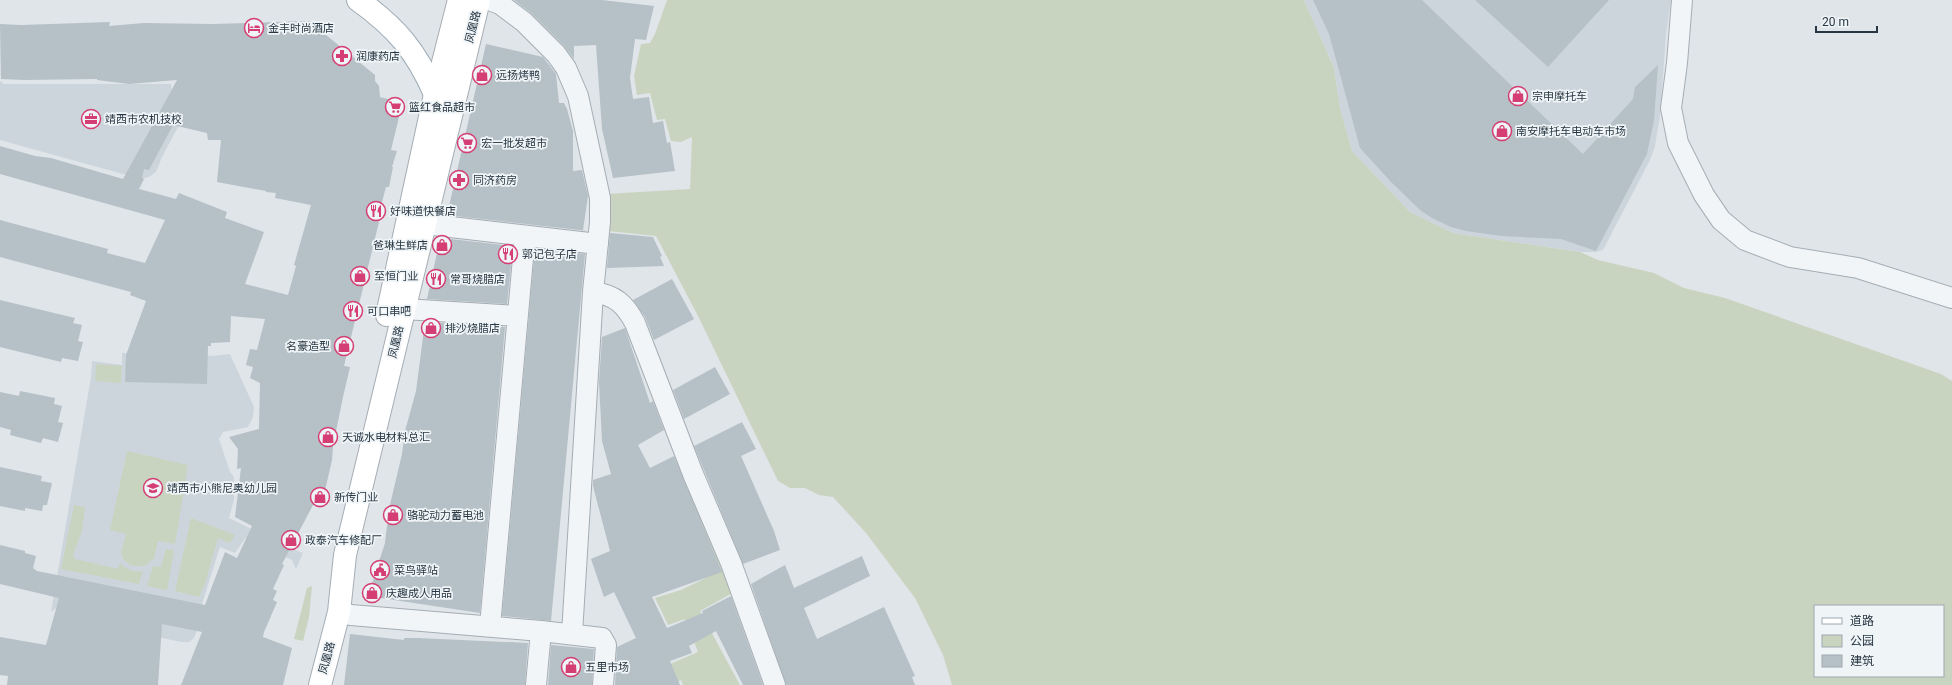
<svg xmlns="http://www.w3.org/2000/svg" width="1952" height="685" viewBox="0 0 1952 685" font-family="Roboto,'Noto Sans SC',sans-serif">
  <rect width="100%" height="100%" fill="#e0e5e9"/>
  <!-- built -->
  <path fill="#cdd5dc" d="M 1304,0 L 1671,0 L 1666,34 L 1660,116 L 1655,146 L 1650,160 L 1603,250 L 1596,252 L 1580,252 L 1453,233 L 1410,212 L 1352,151 L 1340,108 L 1334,68 Z
    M 0,81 L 4,84 L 171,84 L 172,96 L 193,99 L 162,157 L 156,172 L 149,177 L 141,179 L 0,140 Z
    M 122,353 L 212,356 L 230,354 L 254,407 L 253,417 L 248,427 L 223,432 L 219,439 L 230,472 L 234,477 L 234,500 L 229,518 L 292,549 L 303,553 L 296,569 L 292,560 L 246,537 L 235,553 L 220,547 L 202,604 L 200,622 L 194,638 L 189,642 L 181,642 L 130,631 L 59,606 L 51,612 L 91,377 L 92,361 L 122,365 Z"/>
  <!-- green -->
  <path fill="#c9d4c0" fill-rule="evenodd" d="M 667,0 L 1304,0 L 1334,68 L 1340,108 L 1352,151 L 1410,212 L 1453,233 L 1580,252 L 1598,260 L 1654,273 L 1684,288 L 1725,298 L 1941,374 L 1952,381 L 1952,685 L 952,685 L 943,655 L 915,598 L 866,533 L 833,497 L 819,495 L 805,488 L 790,488 L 778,481 L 698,316 L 656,236 L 608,231 L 606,194 L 690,189 L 692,137 L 681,142 L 671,141 L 665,119 L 657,120 L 650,93 L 637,95 L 634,76 L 641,44 L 650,43 L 655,34 ZM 1815,606 L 1943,606 L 1943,676 L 1815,676 Z
    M 96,364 L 122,366 L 121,383 L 95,381 Z
    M 127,451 L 188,465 L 175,544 L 158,541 L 154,559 L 144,566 L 137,566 L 130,565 L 124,560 L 121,553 L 126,534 L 110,530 Z
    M 695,488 L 738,590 L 700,611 L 740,685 L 683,685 L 681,680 L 671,685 L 661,668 L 698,652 L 685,619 L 668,625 L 655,598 L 681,590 L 712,575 L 659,504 Z
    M 74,505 L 85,507 L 82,531 L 73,555 L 75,559 L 118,569 L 120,563 C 127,570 133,572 143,571 L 139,584 L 61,569 Z
    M 191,518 L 235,535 L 230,543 L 218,538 L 205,584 L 199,597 L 175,591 Z
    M 166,549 L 174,550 L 167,590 L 147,586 L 153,566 L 161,567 Z
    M 312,586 L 309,617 L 303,641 L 294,639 L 307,588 Z"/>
  <!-- building -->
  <path fill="#b6c0c7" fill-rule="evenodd" d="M 514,0 L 602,0 L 654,6 L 646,40 L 635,39 L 630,78 L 633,99 L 649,97 L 653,123 L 663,121 L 667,143 L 670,142 L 675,171 L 613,178 L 602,129 L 596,45 L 574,46 L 574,59 L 564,46 L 532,14 Z
    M 1313,0 L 1422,0 L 1583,154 L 1633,99 L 1635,87 L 1658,65 L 1654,120 L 1647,154 L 1596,251 L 1561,239 L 1501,236 L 1466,231 L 1451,227 L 1432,218 L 1420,210 L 1391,182 L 1360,148 L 1329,34 Z
    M 1475,0 L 1609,0 L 1548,67 Z
    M 309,21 L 375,75 L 375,81 L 379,86 L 380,97 L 400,102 L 399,117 L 391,150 L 397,151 L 392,167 L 393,167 L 389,187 L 386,187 L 377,221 L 379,222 L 344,366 L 350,367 L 343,397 L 333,446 L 332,460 L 321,508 L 313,505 L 282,564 L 284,565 L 273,589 L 277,591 L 273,600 L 277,602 L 264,632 L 263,637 L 292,648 L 283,685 L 181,685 L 202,632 L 162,624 L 158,685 L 7,685 L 8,676 L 0,675 L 0,637 L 46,645 L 59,598 L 0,584 L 0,545 L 25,551 L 25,553 L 36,556 L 33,568 L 37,571 L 205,605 L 225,552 L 237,558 L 252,526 L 235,517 L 241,468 L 237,469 L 238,449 L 229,437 L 259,429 L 260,383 L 250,378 L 253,367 L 246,365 L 250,349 L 257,350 L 265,319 L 231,316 L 230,342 L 211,343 L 211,346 L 208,346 L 207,384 L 125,382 L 126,355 L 146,301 L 130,295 L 131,292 L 0,257 L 0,220 L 108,249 L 107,253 L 145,263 L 165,220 L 0,174 L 0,146 L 35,156 L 51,158 L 123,179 L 177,80 L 129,84 L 97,80 L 97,79 L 24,80 L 1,79 L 0,24 L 21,25 L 110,22 L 109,26 L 144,23 L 212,24 ZM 173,125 L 207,133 L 208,140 L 221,140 L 217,182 L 266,191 L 266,192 L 276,193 L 275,198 L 311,205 L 294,265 L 296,266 L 288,295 L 245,284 L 264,232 L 225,218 L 227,212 L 179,193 L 176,199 L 139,189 L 144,179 L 142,178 L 144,169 L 149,170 Z
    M 486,44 L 543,57 L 556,74 L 559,103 L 564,103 L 567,109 L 573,131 L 573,171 L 582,170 L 588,196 L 583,230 L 588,231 L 447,215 Z
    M 610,233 L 653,237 L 662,256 L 660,257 L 664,266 L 607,268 Z
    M 442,238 L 513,246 L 507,304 L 427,299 L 440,239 Z
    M 535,248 L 585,254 L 551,621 L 502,616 Z
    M 672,279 L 694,319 L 654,340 L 645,317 L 633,300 Z
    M 0,300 L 75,318 L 73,323 L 82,325 L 78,341 L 83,342 L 78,361 L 62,358 L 61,362 L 0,347 Z
    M 425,322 L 505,327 L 480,613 L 368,596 L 385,543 L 389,509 L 402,454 L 405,431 L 416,391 Z
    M 625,328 L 650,403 L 653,401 L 664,430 L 638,445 L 650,468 L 674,456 L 722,572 L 652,597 L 667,628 L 703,613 L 702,611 L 731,596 L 763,685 L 743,685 L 716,631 L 689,646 L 692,653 L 670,661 L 680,685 L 615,685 L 617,647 L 636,638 L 614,592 L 604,597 L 591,559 L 610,551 L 593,486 L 593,480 L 611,474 L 602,441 L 599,382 L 602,337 Z
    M 715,367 L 730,394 L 684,419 L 673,390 Z
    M 20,391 L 55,398 L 54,404 L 62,406 L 58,422 L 63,423 L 58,442 L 43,438 L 41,443 L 10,435 L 11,430 L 0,427 L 0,392 L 19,396 Z
    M 742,422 L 756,449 L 741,456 L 774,531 L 780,550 L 743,564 L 694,446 Z
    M 0,467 L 42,476 L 41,481 L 52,483 L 47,505 L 43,505 L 42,511 L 25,508 L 25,511 L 0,506 Z
    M 862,556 L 870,576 L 804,608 L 817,639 L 884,607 L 915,676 L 912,677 L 915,685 L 786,685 L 751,584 L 785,565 L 794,588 Z
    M 350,634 L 404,640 L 404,638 L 418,638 L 528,643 L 525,685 L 344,685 Z
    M 551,645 L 594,649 L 592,685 L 548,685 Z"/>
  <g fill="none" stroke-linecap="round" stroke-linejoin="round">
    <!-- minor casing -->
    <g stroke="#a5adb4" stroke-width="22">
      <path id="minor" d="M 489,0 L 500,4 L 524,22 L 556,54 L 566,68 L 578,96 L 600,198 L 600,222 L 593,292 L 572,634
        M 1682,0 L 1677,63 L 1671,108 L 1678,143 L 1704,195 L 1721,220 L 1745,240 L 1790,257 L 1858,268 L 1952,298
        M 425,224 L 598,244
        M 593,292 C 615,295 625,304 635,323 L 693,474 L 731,563 L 775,685
        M 404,309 L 517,316
        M 339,612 L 351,615 L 541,631
        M 490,626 L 525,236
        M 536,685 L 541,631 L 602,638 L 606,645 L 603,685"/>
    </g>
    <!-- secondary casing -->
    <g stroke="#a5adb4" stroke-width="24">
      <path id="secondary" d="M 387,315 L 435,94 L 459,0
        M 320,685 L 339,612 L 345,555 L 479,0"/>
    </g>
    <!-- primary casing -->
    <g stroke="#9eacb6" stroke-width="24">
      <path id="primary" d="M 358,0 C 397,28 416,51 435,94"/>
    </g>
    <!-- minor -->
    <use href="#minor" stroke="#f2f5f7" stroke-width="20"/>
    <!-- secondary -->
    <use href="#secondary" stroke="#fff" stroke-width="22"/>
    <!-- primary -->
    <use href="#primary" stroke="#fff" stroke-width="22"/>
  </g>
  <!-- icons -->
  <defs>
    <g id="hotel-ring" transform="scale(1)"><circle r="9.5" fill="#eff4f7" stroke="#d53e72" stroke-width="1.5"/><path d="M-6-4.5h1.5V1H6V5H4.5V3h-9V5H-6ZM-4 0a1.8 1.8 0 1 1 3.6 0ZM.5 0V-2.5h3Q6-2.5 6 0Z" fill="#d53e72"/></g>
    <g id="pharmacy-ring" transform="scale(1)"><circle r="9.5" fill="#eff4f7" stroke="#d53e72" stroke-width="1.5"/><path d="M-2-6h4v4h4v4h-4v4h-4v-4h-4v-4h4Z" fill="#d53e72"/></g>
    <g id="shop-ring" transform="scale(1)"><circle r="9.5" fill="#eff4f7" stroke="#d53e72" stroke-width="1.5"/><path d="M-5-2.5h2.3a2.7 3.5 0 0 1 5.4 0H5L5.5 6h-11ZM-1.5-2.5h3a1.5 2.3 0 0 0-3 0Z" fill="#d53e72"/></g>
    <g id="supermarket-ring" transform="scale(1)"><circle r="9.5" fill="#eff4f7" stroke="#d53e72" stroke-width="1.5"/><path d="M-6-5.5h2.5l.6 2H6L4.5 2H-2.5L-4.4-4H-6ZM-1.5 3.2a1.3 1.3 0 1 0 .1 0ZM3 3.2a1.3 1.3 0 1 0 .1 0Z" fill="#d53e72"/></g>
    <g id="office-ring" transform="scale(1)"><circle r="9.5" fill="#eff4f7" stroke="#d53e72" stroke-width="1.5"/><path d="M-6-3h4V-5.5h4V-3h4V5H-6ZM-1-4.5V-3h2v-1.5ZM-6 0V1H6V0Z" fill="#d53e72"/></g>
    <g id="restaurant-ring" transform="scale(1)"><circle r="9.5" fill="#eff4f7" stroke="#d53e72" stroke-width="1.5"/><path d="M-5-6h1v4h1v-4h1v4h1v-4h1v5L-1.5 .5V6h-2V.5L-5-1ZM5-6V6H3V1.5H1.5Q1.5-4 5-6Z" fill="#d53e72"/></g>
    <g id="school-ring" transform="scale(1)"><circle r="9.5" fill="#eff4f7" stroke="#d53e72" stroke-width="1.5"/><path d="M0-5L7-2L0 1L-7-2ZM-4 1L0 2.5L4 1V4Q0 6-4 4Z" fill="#d53e72"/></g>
    <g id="civic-ring" transform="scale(1)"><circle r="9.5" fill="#eff4f7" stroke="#d53e72" stroke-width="1.5"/><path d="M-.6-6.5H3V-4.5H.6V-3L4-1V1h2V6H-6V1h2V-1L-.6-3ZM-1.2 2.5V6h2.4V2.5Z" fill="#d53e72"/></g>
  </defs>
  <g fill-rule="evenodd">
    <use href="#hotel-ring" x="254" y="28"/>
    <use href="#pharmacy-ring" x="342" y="56"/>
    <use href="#shop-ring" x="482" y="75"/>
    <use href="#shop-ring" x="1518" y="96"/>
    <use href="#supermarket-ring" x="395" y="107"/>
    <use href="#office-ring" x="91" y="119"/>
    <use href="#shop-ring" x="1502" y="131"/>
    <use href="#supermarket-ring" x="467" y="143"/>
    <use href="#pharmacy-ring" x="459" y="180"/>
    <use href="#restaurant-ring" x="376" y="211"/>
    <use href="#shop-ring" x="442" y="245"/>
    <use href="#restaurant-ring" x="508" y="254"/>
    <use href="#shop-ring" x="360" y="276"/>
    <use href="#restaurant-ring" x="436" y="279"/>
    <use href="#restaurant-ring" x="353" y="311"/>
    <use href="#shop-ring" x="431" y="328"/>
    <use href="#shop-ring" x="344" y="346"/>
    <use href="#shop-ring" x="328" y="437"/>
    <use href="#school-ring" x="153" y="488"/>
    <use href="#shop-ring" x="320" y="497"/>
    <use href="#shop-ring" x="393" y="515"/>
    <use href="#shop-ring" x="291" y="540"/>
    <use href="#civic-ring" x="380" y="570"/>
    <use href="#shop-ring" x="372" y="593"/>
    <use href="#shop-ring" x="571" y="667"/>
  </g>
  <g text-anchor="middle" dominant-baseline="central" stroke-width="3.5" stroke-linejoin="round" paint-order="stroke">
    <!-- street labels -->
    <g font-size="11" fill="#273642" stroke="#eff4f7">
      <text transform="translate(473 27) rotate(-76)">凤凰路</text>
      <text transform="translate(396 342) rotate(-77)">凤凰路</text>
      <text transform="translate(327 658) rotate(-75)">凤凰路</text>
    </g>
    <!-- poi labels -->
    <g font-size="11" fill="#273642" stroke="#eff4f7" text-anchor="start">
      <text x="268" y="28">金丰时尚酒店</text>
      <text x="356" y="56">润康药店</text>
      <text x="496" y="75">远扬烤鸭</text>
      <text x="1532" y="96">宗申摩托车</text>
      <text x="409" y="107">篮红食品超市</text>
      <text x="105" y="119">靖西市农机技校</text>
      <text x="1516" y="131">南安摩托车电动车市场</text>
      <text x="481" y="143">宏一批发超市</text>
      <text x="473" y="180">同济药房</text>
      <text x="390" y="211">好味道快餐店</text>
      <text x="428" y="245" text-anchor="end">爸琳生鲜店</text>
      <text x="522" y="254">郭记包子店</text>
      <text x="374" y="276">至恒门业</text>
      <text x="450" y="279">常哥烧腊店</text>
      <text x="367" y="311">可口串吧</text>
      <text x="445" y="328">排沙烧腊店</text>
      <text x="330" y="346" text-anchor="end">名豪造型</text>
      <text x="342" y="437">天诚水电材料总汇</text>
      <text x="167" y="488">靖西市小熊尼奥幼儿园</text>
      <text x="334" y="497">新传门业</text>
      <text x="407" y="515">骆驼动力蓄电池</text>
      <text x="305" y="540">政泰汽车修配厂</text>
      <text x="394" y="570">菜鸟驿站</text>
      <text x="386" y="593">庆趣成人用品</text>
      <text x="585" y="667">五里市场</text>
    </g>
  </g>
  <!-- legend -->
  <rect x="1814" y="605" width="130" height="72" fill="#eff4f7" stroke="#9fa8af"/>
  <rect x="1822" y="618" width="20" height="6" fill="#ffffff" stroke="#9fa8af"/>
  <text x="1850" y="625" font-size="12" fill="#273642">道路</text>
  <rect x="1822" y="635" width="20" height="12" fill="#c9d4c0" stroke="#9fa8af"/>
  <text x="1850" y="645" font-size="12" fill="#273642">公园</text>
  <rect x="1822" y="655" width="20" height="12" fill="#b6c0c7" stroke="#9fa8af"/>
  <text x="1850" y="665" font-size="12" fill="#273642">建筑</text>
  <!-- scale -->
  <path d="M1816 26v6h61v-6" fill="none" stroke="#273642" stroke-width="2"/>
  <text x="1822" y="26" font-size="12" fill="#273642" stroke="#eff4f7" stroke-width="3" paint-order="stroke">20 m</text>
</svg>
